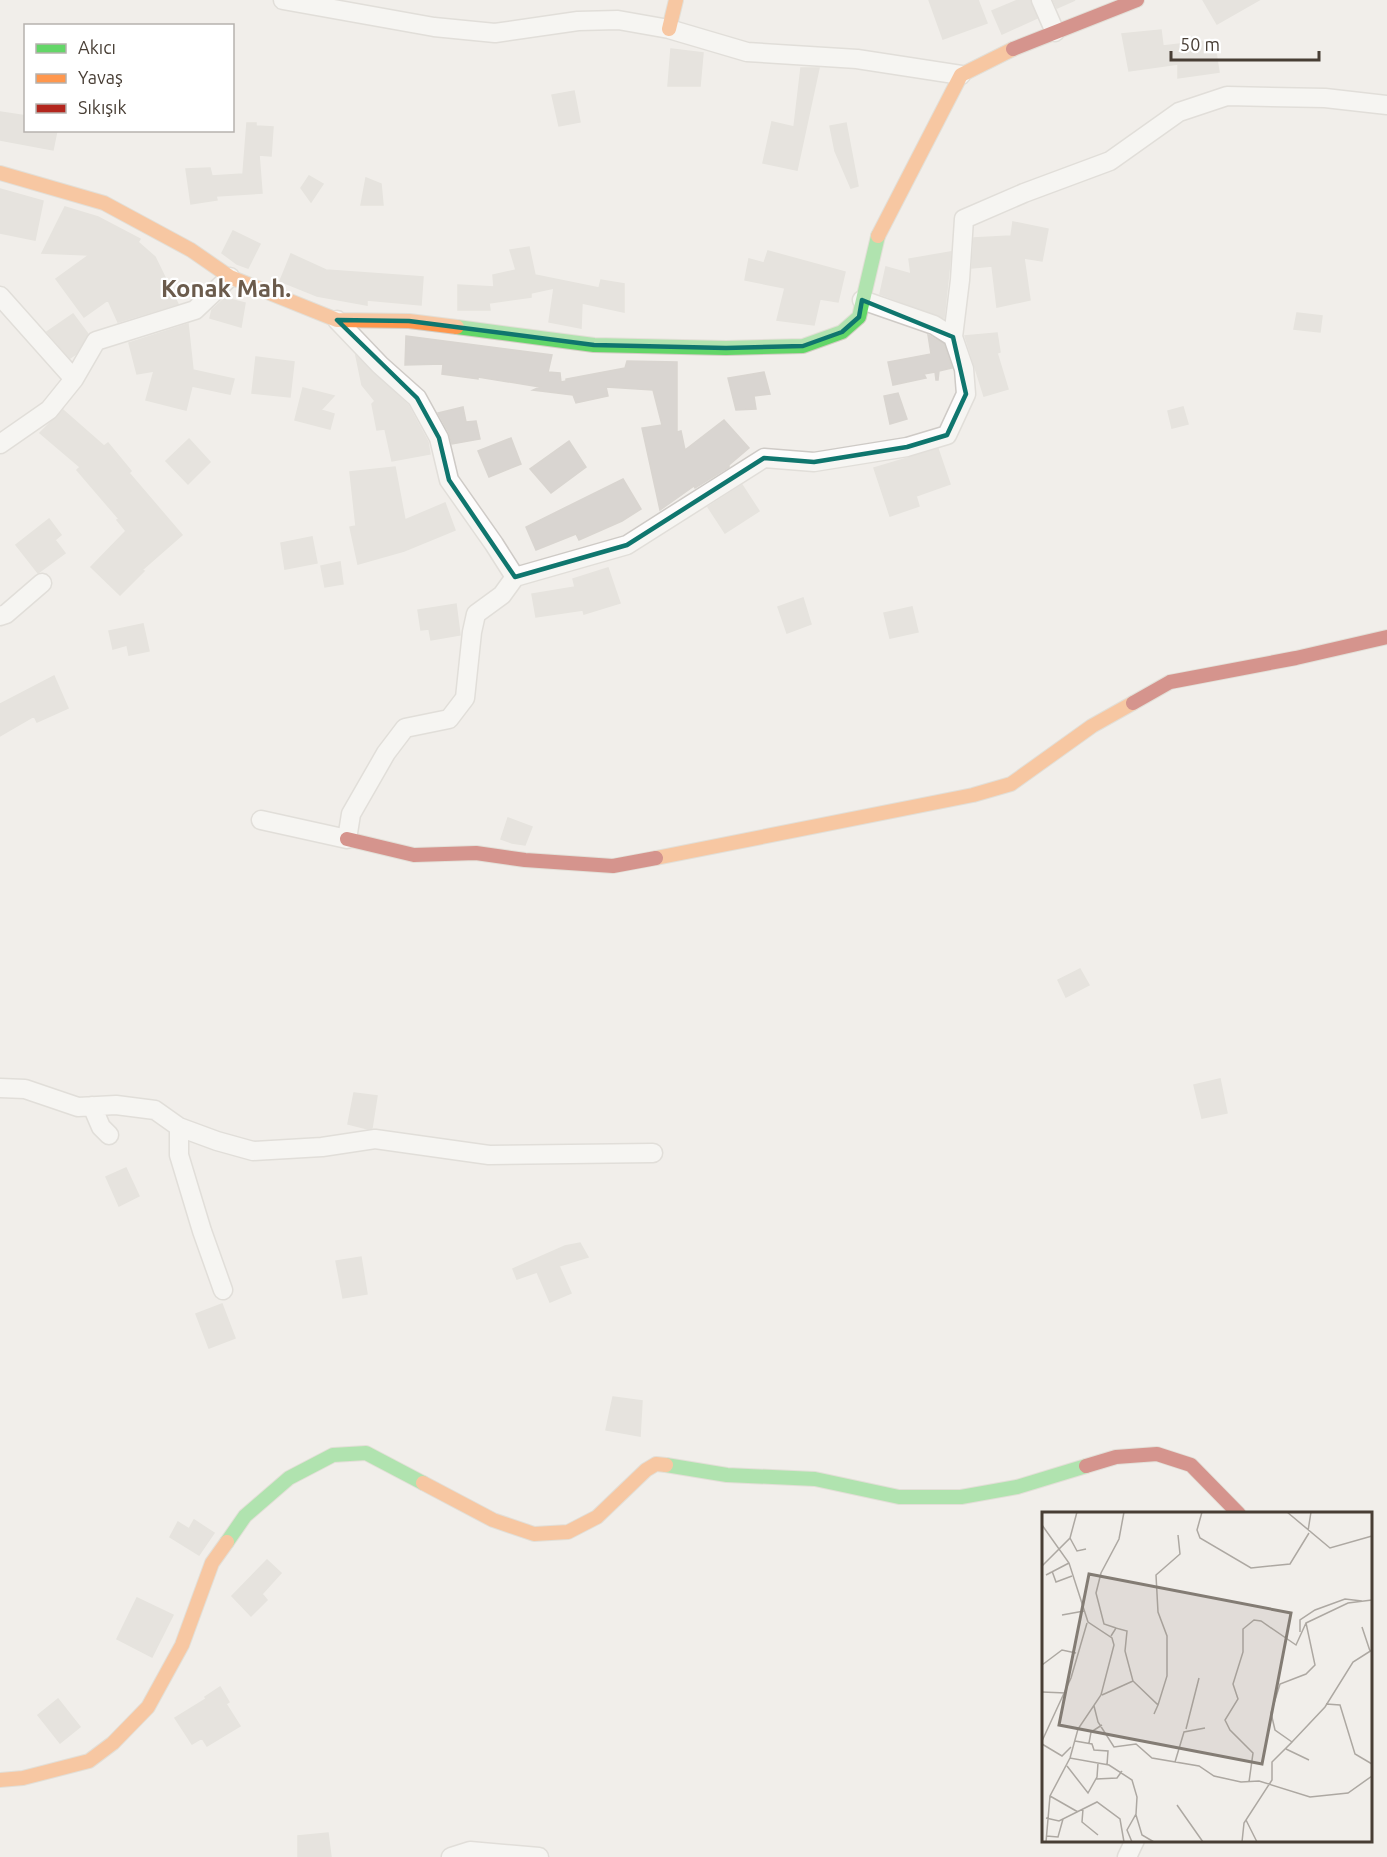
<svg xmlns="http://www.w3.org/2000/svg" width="1387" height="1857" viewBox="0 0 1387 1857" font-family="Ubuntu,sans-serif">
  <rect width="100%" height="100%" fill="#f1eeea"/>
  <!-- building -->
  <path fill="#d9d5d1" stroke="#d9d5d0" stroke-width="1.5" d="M 929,0 L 978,0 L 987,23 L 943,39 Z
    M 1018,0 L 1030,0 L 1037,18 L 1002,34 L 992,11 Z
    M 1053,0 L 1075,0 L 1057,8 Z
    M 1203,0 L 1259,0 L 1217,24 Z
    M 1161,30 L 1163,46 L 1214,40 L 1219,72 L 1178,78 L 1178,64 L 1129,71 L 1122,34 Z
    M 671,49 L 703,53 L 700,86 L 668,86 Z
    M 801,68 L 819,68 L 797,170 L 763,163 L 772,122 L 794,127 Z
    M 574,91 L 580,122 L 559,126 L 552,95 Z
    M 0,112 L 26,116 L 26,130 L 57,130 L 53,150 L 0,140 Z
    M 247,123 L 256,123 L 256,126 L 273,127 L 271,156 L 259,155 L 262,193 L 216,196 L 217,200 L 191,204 L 186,169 L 210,168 L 212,176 L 243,174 Z
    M 846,123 L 858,186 L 851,188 L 835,151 L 830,126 Z
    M 309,176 L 323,184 L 311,202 L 301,188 Z
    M 366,178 L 381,184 L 383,205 L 361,205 Z
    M 0,189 L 43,201 L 35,240 L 0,233 Z
    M 65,207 L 98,217 L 140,239 L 138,242 L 155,257 L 178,304 L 118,322 L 108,300 L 84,317 L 56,279 L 89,255 L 42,253 Z
    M 1013,222 L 1048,229 L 1042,261 L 1024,258 L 1030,300 L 997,307 L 992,266 L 972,268 L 974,238 L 1011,236 Z
    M 233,231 L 260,244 L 248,268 L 237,264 L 222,253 Z
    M 529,247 L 535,275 L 599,288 L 601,280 L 624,284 L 624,312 L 582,303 L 581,328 L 549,322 L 554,288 L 531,293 L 531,297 L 489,303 L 490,310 L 458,310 L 458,285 L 494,287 L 493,275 L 516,270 L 510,250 Z
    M 768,251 L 845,272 L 838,302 L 820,299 L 814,325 L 777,320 L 785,288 L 745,280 L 749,259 L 764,263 Z
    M 951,252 L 944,318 L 880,294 L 886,267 L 911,274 L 909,259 Z
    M 291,254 L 326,270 L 423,277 L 421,305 L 367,300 L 367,305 L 317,296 L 280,281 Z
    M 225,298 L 245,303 L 241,327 L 210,318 L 212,310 Z
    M 1297,313 L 1322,316 L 1320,332 L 1294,329 Z
    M 73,314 L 88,334 L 76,354 L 70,358 L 47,332 Z
    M 188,324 L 193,370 L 234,379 L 230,394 L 192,386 L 186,410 L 146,400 L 154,371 L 137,374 L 129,343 Z
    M 997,333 L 1000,352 L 997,353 L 1008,389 L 984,396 L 965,336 Z
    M 928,335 L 944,344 L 952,368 L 939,371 L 938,380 L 936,380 L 935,372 L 924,374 L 926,378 L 893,385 L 888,362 L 931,354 Z
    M 406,336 L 552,355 L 548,372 L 560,373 L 561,382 L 566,381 L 566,379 L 625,368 L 627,361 L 677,362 L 677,432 L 681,431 L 685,450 L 724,420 L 749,448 L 729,465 L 729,467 L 695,488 L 694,486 L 660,510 L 642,428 L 662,425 L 653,390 L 606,387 L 608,396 L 576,403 L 573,395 L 533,390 L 540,387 L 478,377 L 478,379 L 442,374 L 443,364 L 405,365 Z
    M 356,356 L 408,405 L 428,442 L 430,454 L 392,461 L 385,429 L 377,430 L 372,404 L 375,401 L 362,385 Z
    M 256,357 L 294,362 L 290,397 L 252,393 Z
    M 764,372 L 770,394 L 754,396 L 756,409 L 736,410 L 728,378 Z
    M 303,388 L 334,396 L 321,410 L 334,414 L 330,429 L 295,420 Z
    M 898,393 L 907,419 L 890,424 L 884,396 Z
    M 463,407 L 466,422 L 476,421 L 480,439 L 452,444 L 449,433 L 438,413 Z
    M 1183,407 L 1188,424 L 1172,428 L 1168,411 Z
    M 63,410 L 104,446 L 108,443 L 131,471 L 129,473 L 182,535 L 142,570 L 144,571 L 120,595 L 91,567 L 126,531 L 117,520 L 119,519 L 77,470 L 80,467 L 40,433 Z
    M 511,438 L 521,464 L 489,477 L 478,451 Z
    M 189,439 L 210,462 L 188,484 L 166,461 Z
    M 569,441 L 586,467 L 551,493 L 530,469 Z
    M 938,449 L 950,484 L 916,496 L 919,506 L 890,516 L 874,468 Z
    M 395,467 L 405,520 L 445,503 L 455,530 L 404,551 L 358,564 L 350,527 L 356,526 L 350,472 Z
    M 623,479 L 641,509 L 622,521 L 579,540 L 576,534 L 536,550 L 526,527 Z
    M 742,485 L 759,511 L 725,533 L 708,507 Z
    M 49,519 L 61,535 L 55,540 L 65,553 L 38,573 L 16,545 Z
    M 312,537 L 317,563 L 285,569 L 281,543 Z
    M 340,562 L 343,584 L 325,587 L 321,566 Z
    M 608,568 L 620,603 L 584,614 L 583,610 L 536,617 L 532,594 L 575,587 L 573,579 Z
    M 803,598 L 811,624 L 787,633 L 778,607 Z
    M 456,604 L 460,635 L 431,640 L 429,629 L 421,630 L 418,610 Z
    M 912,607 L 918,632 L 890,638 L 884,613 Z
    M 143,624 L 149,651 L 129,655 L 127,645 L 113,649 L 109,631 Z
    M 54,676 L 68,708 L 37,722 L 34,716 L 0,736 L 0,704 Z
    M 508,818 L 532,827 L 525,845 L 512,843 L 501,839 Z
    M 1080,969 L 1089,985 L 1066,997 L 1058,980 Z
    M 1220,1079 L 1227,1113 L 1202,1118 L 1194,1085 Z
    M 354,1093 L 377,1096 L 372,1128 L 368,1129 L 348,1124 Z
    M 126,1168 L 139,1196 L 119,1206 L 106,1177 Z
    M 580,1243 L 588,1257 L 559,1266 L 571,1293 L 550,1302 L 537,1272 L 517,1279 L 513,1269 L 565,1246 Z
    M 361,1257 L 367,1294 L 343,1298 L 336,1261 Z
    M 222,1304 L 235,1338 L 209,1348 L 196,1314 Z
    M 613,1397 L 642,1401 L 640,1436 L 606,1430 Z
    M 194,1520 L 214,1533 L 199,1555 L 170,1537 L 178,1522 L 189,1529 Z
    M 267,1560 L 281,1573 L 262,1594 L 267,1600 L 251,1616 L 232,1596 Z
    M 137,1598 L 173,1615 L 152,1657 L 117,1639 Z
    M 220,1687 L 229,1702 L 226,1704 L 240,1726 L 207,1746 L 202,1738 L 192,1744 L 175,1718 L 206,1699 L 205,1697 Z
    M 58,1699 L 80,1727 L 60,1743 L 38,1715 Z
    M 328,1833 L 331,1857 L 298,1857 L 298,1836 Z"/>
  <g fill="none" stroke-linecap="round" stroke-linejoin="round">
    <!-- street casing -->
    <g stroke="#cecac6" stroke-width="21">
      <path id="street" d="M 283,0 L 434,27 L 495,33 L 578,21 L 618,20 L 669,29 L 747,52 L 857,59 L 961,75
        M 1041,0 L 1055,32
        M 0,296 L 74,379
        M 337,320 L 380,365 L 417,398 L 439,438 L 449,480 L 494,544 L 515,577 L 627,545 L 764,458 L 814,462 L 907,447 L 947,435 L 966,394 L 964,369 L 953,337 L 934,325 L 862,300
        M 953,337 L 960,280 L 964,219 L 1024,193 L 1110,161 L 1179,112 L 1227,96 L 1325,98 L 1387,105
        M 0,444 L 49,410 L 74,379 L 96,341 L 195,310 L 230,277
        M 0,616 L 6,614 L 42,583
        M 261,820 L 347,839 L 351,814 L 386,753 L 405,728 L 449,719 L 465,698 L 472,632 L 476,614 L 502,595 L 515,577
        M 0,1088 L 25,1089 L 78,1107 L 116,1105 L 155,1110 L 179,1127 L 179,1155 L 202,1231 L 223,1290
        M 92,1106 L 101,1127 L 109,1135
        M 179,1127 L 217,1141 L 253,1151 L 322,1147 L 375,1139 L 489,1155 L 653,1153
        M 451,1857 L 470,1851 L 539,1857
        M 1127,1857 L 1135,1840"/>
    </g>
    <!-- fast casing -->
    <g stroke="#d2ccc2" stroke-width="16">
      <path id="fast" d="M 457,327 L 594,345 L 726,348 L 803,346 L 842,332 L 859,317 L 878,236
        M 666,1465 L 727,1475 L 815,1479 L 899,1497 L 961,1497 L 1017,1487 L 1086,1466
        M 227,1542 L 245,1516 L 289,1478 L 333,1455 L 366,1453 L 423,1483"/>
    </g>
    <!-- slow casing -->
    <g stroke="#d2ccc2" stroke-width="16">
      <path id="slow" d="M 669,29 L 676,0
        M 0,173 L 104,203 L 191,250 L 230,277 L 337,320 L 409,321 L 457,327
        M 878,236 L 961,75 L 1013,49
        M 656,858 L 973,795 L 1011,784 L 1092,726 L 1133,703
        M 423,1483 L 493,1520 L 534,1534 L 568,1532 L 597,1517 L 646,1470 L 656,1464 L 666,1465
        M 0,1780 L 23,1778 L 89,1761 L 113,1743 L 148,1707 L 182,1645 L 212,1563 L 227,1542"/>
    </g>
    <!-- jam casing -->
    <g stroke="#d2ccc2" stroke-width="16">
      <path id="jam" d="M 1013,49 L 1137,0
        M 1133,703 L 1170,682 L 1296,658 L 1387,637
        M 347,839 L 414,855 L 476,853 L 525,860 L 613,866 L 656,858
        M 1086,1466 L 1116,1457 L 1157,1454 L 1191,1465 L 1239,1514"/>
    </g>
    <!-- street -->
    <use href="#street" stroke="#fdfcfc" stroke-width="18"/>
    <!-- fast -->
    <use href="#fast" stroke="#63d668" stroke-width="14"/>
    <!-- slow -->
    <use href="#slow" stroke="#ff974d" stroke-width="14"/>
    <!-- jam -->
    <use href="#jam" stroke="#b3261e" stroke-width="14"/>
  </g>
  <!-- marked area -->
  <path d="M0 0H1387V1857H0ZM 862,300 L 953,337 L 966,394 L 947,435 L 907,447 L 814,462 L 764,458 L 627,545 L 515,577 L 449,480 L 439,438 L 417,398 L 337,320 L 409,321 L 594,345 L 726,348 L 803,346 L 842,332 L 859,317 Z" fill="#f1eeea" fill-opacity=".55" fill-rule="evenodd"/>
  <path fill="none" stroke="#0f766e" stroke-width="4.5" stroke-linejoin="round" d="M 862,300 L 953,337 L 966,394 L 947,435 L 907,447 L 814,462 L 764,458 L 627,545 L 515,577 L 449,480 L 439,438 L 417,398 L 337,320 L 409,321 L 594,345 L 726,348 L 803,346 L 842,332 L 859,317 Z"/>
  <g text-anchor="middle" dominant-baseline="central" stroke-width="4.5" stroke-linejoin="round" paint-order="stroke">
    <!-- district labels -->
    <g font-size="24" font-weight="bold" fill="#6b5b4c" stroke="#fff">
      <text x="226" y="288">Konak Mah.</text>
    </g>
  </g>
  <!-- overview -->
  <g transform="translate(1042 1512)">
    <rect width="330" height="330" fill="#f1eeea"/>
    <path fill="none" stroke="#ada8a2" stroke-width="1.5" d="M 160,0 L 155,18 L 158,26 L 209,56 L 248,52 L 267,21M 245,0 L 288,36 L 330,24M 0,13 L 27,51 L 46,110 L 70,126 L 72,133 L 59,183 L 36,217 L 28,246M 266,19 L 269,0M 28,26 L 35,39 L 44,37M 0,54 L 28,26 L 35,0M 10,59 L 14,70 L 30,64M 4,63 L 27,51M 20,103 L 42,99M 320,115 L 328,139M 74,116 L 62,112 L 54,81 L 59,61 L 77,27 L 82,0M 258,120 L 258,108 L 273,98 L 303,87 L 320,89M 0,153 L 20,138 L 34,141M 91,169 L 116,193 L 112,202M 0,180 L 24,181M 60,183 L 91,169 L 83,139 L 85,119 L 74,116 L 69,124M 284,192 L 298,193 L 313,242 L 330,252M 116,193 L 125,164 L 125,124 L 116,100 L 114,63 L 138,42 L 136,23M 52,194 L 56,210 L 72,235 L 94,232 L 110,246 L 157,254 L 172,264 L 199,270 L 217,269 L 268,285 L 306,281 L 330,264M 144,217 L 157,166M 0,229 L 29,166 L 45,111M 33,229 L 50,232 L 52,238 L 66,239 L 65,253M 250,230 L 283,195 L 311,150 L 330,138M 47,231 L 49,220 L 60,213M 0,232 L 20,244 L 29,235M 244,237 L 267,248M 133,250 L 142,220 L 163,216M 25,254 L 46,281 L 55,265 L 56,251M 54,267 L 75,266 L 80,259M 207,270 L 211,241 L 188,218 L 183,208 L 196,187 L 191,172 L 201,140 L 201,117 L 212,108 L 219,109 L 254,133 L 264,111M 8,284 L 36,300M 135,293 L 161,330M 41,297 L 40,310 L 56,323M 94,303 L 100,323 L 112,330M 4,306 L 17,309 L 55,290 L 78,307 L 82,330M 204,308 L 215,330M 4,324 L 16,325 L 21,307M 4,330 L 8,284 L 28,246 L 67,253 L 90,268 L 95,285 L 94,302 L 85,318 L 90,330M 200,330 L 202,311 L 230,268 L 230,250 L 250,230 L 233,218 L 229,201 L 238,172 L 264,162 L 273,153 L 264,111 L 306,91 L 330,88"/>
    <path fill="#837c74" fill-opacity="0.15" stroke="#837c74" stroke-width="3" d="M 47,62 L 249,101 L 220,252 L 17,213 Z"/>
    <rect width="330" height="330" fill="none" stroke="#483e35" stroke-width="3"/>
  </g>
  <!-- legend -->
  <rect x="24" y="24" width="210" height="108" fill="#ffffff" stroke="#b6b2ae" stroke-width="1.5"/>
  <rect x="36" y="44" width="30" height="9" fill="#63d668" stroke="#b6b2ae" stroke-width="1.5"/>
  <text x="78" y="54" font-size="18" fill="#483e35">Akıcı</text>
  <rect x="36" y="74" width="30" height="9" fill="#ff974d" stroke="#b6b2ae" stroke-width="1.5"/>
  <text x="78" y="84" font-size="18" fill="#483e35">Yavaş</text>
  <rect x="36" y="104" width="30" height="9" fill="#b3261e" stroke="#b6b2ae" stroke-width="1.5"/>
  <text x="78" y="114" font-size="18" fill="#483e35">Sıkışık</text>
  <!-- scale -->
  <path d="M1171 51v9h148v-9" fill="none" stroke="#483e35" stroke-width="3"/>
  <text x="1180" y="51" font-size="18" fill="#483e35" stroke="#ffffff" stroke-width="4.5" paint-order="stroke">50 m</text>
</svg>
